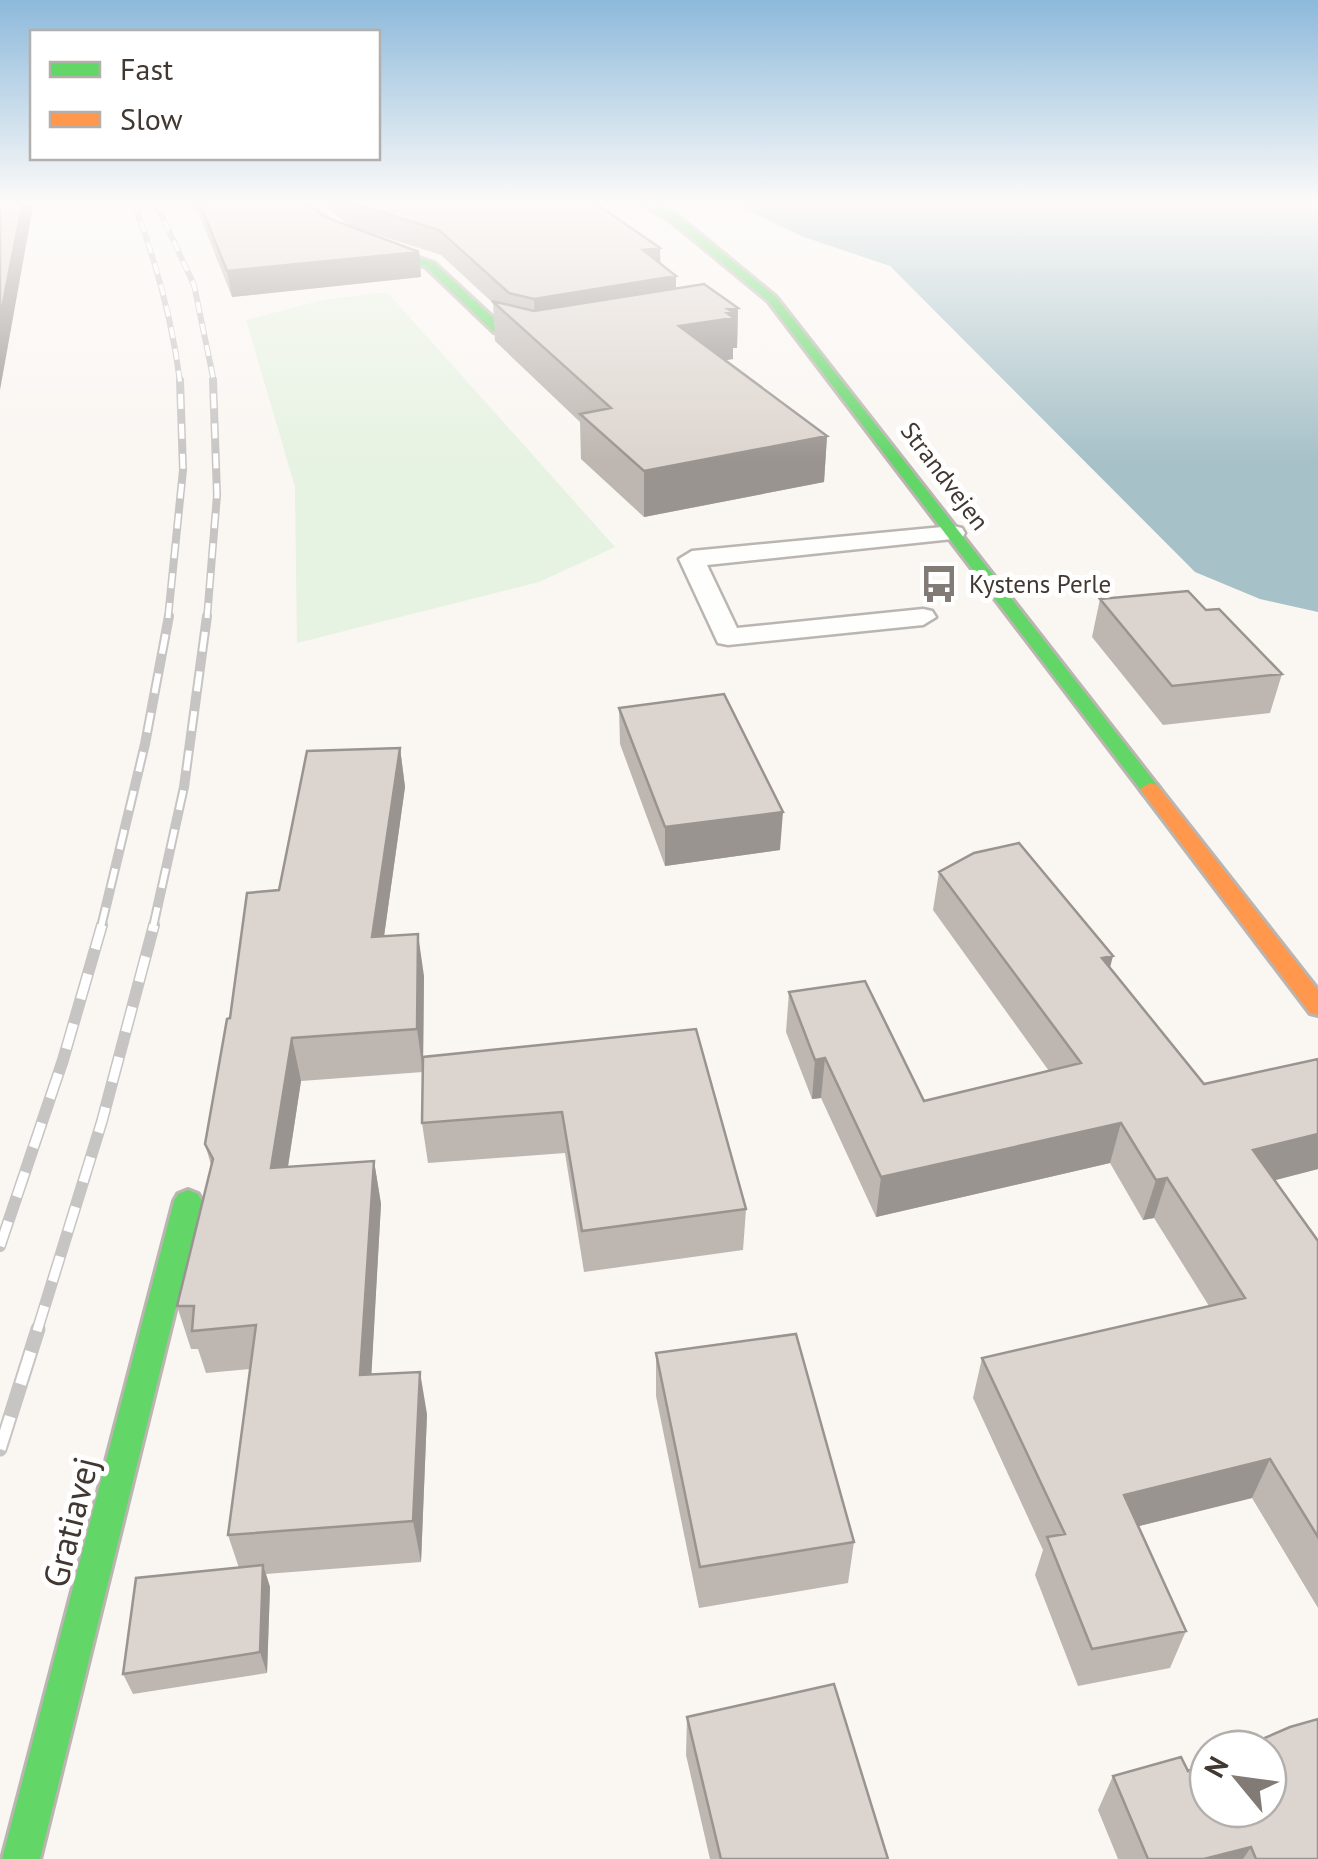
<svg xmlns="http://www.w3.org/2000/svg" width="1318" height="1859" viewBox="0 0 1318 1859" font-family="'PT Sans',sans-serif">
  <rect width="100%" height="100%" fill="#faf6f2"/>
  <!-- green -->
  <path fill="#e6f2e2" d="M 387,292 L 615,547 L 539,582 L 297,643 L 295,487 L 246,320 L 323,300 Z"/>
  <!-- water -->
  <path fill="#a6c1c8" d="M 729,201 L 1318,201 L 1318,612 L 1260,599 L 1195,572 L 890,266 L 801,236 Z"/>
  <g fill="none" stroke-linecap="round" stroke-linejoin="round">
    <!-- lane casing -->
    <g stroke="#bab5b0" stroke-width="5">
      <path id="lane" d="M 953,526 L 962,528 L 965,533 L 962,538 L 707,565 L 737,628 L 923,609 L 932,611 L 936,617 L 923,625 L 728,645 L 718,643 L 679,559 L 692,551 Z"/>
    </g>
    <!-- fast casing -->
    <g stroke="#bab5b0" stroke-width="6">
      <path id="fast" d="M 295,201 L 306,201 L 343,232 L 434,263 L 502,326 L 535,335 L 567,329 L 573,333 L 535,343 L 494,332 L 426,267 L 335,236 Z
        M 637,201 L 649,201 L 679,217 L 776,297 L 1157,785 L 1160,789 L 1157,793 L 1143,793 L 768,301 L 671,221 Z
        M 188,1190 L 198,1194 L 202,1201 L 40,1859 L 2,1859 L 174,1201 L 178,1194 Z"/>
    </g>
    <!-- slow casing -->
    <g stroke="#bab5b0" stroke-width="6">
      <path id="slow" d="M 1150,783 L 1157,785 L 1318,990 L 1318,1015 L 1310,1013 L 1143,793 L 1140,789 Z"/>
    </g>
    <!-- lane -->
    <use href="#lane" fill="#fefefd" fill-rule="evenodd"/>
    <!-- fast -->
    <use href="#fast" fill="#63d668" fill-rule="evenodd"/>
    <!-- slow -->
    <use href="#slow" fill="#ff974d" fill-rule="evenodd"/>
    <!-- rail-far4 casing -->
    <g stroke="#c6c5c3" stroke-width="6">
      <path id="rail-far4" d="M 133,201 C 156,261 172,318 180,382
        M 155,201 L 194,285 L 214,382"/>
    </g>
    <!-- rail-far3 casing -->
    <g stroke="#c6c5c3" stroke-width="8">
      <path id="rail-far3" d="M 168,618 L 183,470 L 180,380
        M 207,618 L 217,495 L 213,380"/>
    </g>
    <!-- rail-far2 casing -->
    <g stroke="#c6c5c3" stroke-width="10">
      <path id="rail-far2" d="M 101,927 L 145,744 L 169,616
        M 153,927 L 184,787 L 207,616"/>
    </g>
    <!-- rail-far1 casing -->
    <g stroke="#c6c5c3" stroke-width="12">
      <path id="rail-far1" d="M 0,1246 L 63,1060 L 102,925
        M 37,1331 L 102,1121 L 154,925"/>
    </g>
    <!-- rail casing -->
    <g stroke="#c6c5c3" stroke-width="15">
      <path id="rail" d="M 0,1449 L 38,1329"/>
    </g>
    <!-- rail-far4 -->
    <use href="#rail-far4" stroke="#fff" stroke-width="4" stroke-dasharray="11" stroke-linecap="butt"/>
    <!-- rail-far3 -->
    <use href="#rail-far3" stroke="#fff" stroke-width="5" stroke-dasharray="15" stroke-linecap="butt"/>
    <!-- rail-far2 -->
    <use href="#rail-far2" stroke="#fff" stroke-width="6" stroke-dasharray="20" stroke-linecap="butt"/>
    <!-- rail-far1 -->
    <use href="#rail-far1" stroke="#fff" stroke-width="9" stroke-dasharray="26" stroke-linecap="butt"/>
    <!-- rail -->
    <use href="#rail" stroke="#fff" stroke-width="11" stroke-dasharray="34" stroke-linecap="butt"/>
  </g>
  <!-- wall -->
  <path fill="#bdb6b1" d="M 182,201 L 301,201 L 325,217 L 419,252 L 421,277 L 232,297 L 199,214 Z
    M 319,201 L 592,201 L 661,263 L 661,265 L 676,276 L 676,288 L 738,308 L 737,348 L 733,348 L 733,359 L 724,360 L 827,436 L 824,482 L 644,517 L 581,459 L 580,422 L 495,341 L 493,303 L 441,255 L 350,226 Z
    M 1100,599 L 1206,610 L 1282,674 L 1270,713 L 1163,725 L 1092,637 Z
    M 619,708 L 780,850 L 665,866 L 620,744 Z
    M 400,748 L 405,787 L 384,936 L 424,976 L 423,1057 L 696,1029 L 746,1209 L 743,1250 L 584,1272 L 565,1153 L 428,1163 L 422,1123 L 423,1072 L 301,1081 L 288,1167 L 374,1161 L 381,1204 L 371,1375 L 427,1414 L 421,1562 L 266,1574 L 270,1587 L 267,1673 L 133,1694 L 123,1674 L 239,1568 L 228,1535 L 250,1369 L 206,1373 L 198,1349 L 191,1349 L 177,1306 L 211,1165 L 205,1144 L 230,1018 Z
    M 939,872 L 1110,968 L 1204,1084 L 1318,1059 L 1318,1169 L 1275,1180 L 1318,1241 L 1318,1608 L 1252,1498 L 1139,1526 L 1186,1631 L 1170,1668 L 1078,1686 L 1035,1575 L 1043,1550 L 973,1398 L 982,1358 L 1209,1306 L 1154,1218 L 1143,1220 L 1110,1163 L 876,1217 L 821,1098 L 812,1099 L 786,1032 L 789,992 L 924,1101 L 1049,1071 L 933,910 Z
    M 656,1353 L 854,1542 L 848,1583 L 699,1608 L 656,1396 Z
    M 687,1717 L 888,1859 L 710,1859 L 686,1755 Z
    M 1188,1771 L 1318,1859 L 1118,1859 L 1098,1810 L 1113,1776 Z"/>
  <!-- shaded-wall -->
  <path fill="#9a9490" d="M 23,201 L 34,201 L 0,390 L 0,318 Z
    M 660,248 L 661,278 L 676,276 L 676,302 L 535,326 L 534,299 L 643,250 Z
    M 419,252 L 421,277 L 232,297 L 227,271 Z
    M 738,308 L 737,348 L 733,348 L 733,359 L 678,368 L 679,326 L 728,309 Z
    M 827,436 L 824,482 L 644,517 L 644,471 Z
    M 400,748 L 405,787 L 378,979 L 372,937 Z
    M 783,812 L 780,850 L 665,866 L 665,827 Z
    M 418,934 L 424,976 L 423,1072 L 417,1029 Z
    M 1113,956 L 1103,995 L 1102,958 Z
    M 292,1038 L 301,1081 L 281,1211 L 271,1168 Z
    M 825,1058 L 821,1098 L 812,1099 L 815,1060 Z
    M 1121,1123 L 1110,1163 L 876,1217 L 881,1177 Z
    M 1318,1134 L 1318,1169 L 1238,1190 L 1253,1150 Z
    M 374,1161 L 381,1204 L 369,1418 L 360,1375 Z
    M 1167,1178 L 1154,1218 L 1143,1220 L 1156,1180 Z
    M 420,1372 L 427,1414 L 421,1562 L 413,1521 Z
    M 1270,1459 L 1252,1498 L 1111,1533 L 1124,1495 Z
    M 263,1565 L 270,1587 L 267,1673 L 260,1652 Z
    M 1251,1847 L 1243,1859 L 1204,1859 Z"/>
  <!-- building -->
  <path fill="#dcd4ce" stroke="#9a9490" stroke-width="2.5" d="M 0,201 L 23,201 L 0,318 Z
    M 199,201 L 301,201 L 325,217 L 419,252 L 227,271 Z
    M 346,201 L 592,201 L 660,248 L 643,250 L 676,276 L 534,299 L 509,293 L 439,230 Z
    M 704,284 L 738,308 L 728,309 L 733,312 L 727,313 L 734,318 L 679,326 L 827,436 L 644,471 L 580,414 L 611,408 L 492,301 L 534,311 Z
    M 1188,591 L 1206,610 L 1219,609 L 1282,674 L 1172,686 L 1100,599 Z
    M 724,694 L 783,812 L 665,827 L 619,708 Z
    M 400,748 L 372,937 L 418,934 L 417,1029 L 292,1038 L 271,1168 L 374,1161 L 360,1375 L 420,1372 L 413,1521 L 228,1535 L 256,1325 L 192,1331 L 194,1306 L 177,1306 L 213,1159 L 205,1144 L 227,1019 L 230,1018 L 247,893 L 279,890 L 307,751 Z
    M 1019,843 L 1113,956 L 1102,958 L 1204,1084 L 1318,1059 L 1318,1134 L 1253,1150 L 1318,1241 L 1318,1537 L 1270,1459 L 1124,1495 L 1186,1631 L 1092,1649 L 1047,1537 L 1065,1534 L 982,1358 L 1245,1298 L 1167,1178 L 1156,1180 L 1121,1123 L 881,1177 L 825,1058 L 815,1060 L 789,992 L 865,981 L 924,1101 L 1081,1063 L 939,872 L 974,853 Z
    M 696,1029 L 746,1209 L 582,1231 L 562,1112 L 422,1123 L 423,1057 Z
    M 796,1334 L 854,1542 L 700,1567 L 656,1353 Z
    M 263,1565 L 260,1652 L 123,1674 L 136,1578 Z
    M 834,1684 L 888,1859 L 721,1859 L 687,1717 Z
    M 1318,1719 L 1318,1859 L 1256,1859 L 1251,1847 L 1204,1859 L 1148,1859 L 1113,1776 L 1181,1757 L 1188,1771 L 1208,1762 L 1208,1809 L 1268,1809 L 1268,1749 L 1239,1749 L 1290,1727 Z"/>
  <!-- sky -->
  <linearGradient id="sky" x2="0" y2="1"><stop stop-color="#8db9db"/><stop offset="0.44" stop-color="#fdfbf9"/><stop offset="1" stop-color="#fdfbf9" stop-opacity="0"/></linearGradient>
  <rect width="1318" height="461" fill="url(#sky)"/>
  <!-- icons -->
  <defs>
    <g id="bus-bare" transform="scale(3)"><path d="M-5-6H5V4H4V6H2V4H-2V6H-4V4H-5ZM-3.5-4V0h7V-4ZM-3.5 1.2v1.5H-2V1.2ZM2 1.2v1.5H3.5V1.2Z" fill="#827a75" stroke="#fff" stroke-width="2.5" paint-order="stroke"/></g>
  </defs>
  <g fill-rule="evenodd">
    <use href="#bus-bare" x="939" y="584"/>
  </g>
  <g text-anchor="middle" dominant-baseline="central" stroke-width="10" stroke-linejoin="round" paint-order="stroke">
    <!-- far-street labels -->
    <g font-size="25" fill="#413832" stroke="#fff">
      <text transform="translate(945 476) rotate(53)">Strandvejen</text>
    </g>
    <!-- far-poi labels -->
    <g font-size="25" fill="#413832" stroke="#fff" text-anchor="start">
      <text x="969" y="584">Kystens Perle</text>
    </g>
    <!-- near-street labels -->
    <g font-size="35" fill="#413832" stroke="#fff">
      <text transform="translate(70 1522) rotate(-76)">Gratiavej</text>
    </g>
  </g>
  <!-- legend -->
  <rect x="30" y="30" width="350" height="130" fill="#ffffff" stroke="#b3afad" stroke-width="2.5"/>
  <rect x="50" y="62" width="50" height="15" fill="#63d668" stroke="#b3afad" stroke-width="2.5"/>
  <text x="120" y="80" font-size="30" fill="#413832">Fast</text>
  <rect x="50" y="112" width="50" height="15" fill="#ff974d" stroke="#b3afad" stroke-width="2.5"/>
  <text x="120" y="130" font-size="30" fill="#413832">Slow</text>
  <!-- north arrow -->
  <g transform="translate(1238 1779) rotate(299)"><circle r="48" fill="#ffffff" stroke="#b3afad" stroke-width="2.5"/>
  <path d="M0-8L18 38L0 25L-18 38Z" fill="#827a75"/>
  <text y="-15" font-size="28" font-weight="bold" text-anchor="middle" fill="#413832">N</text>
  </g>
</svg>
